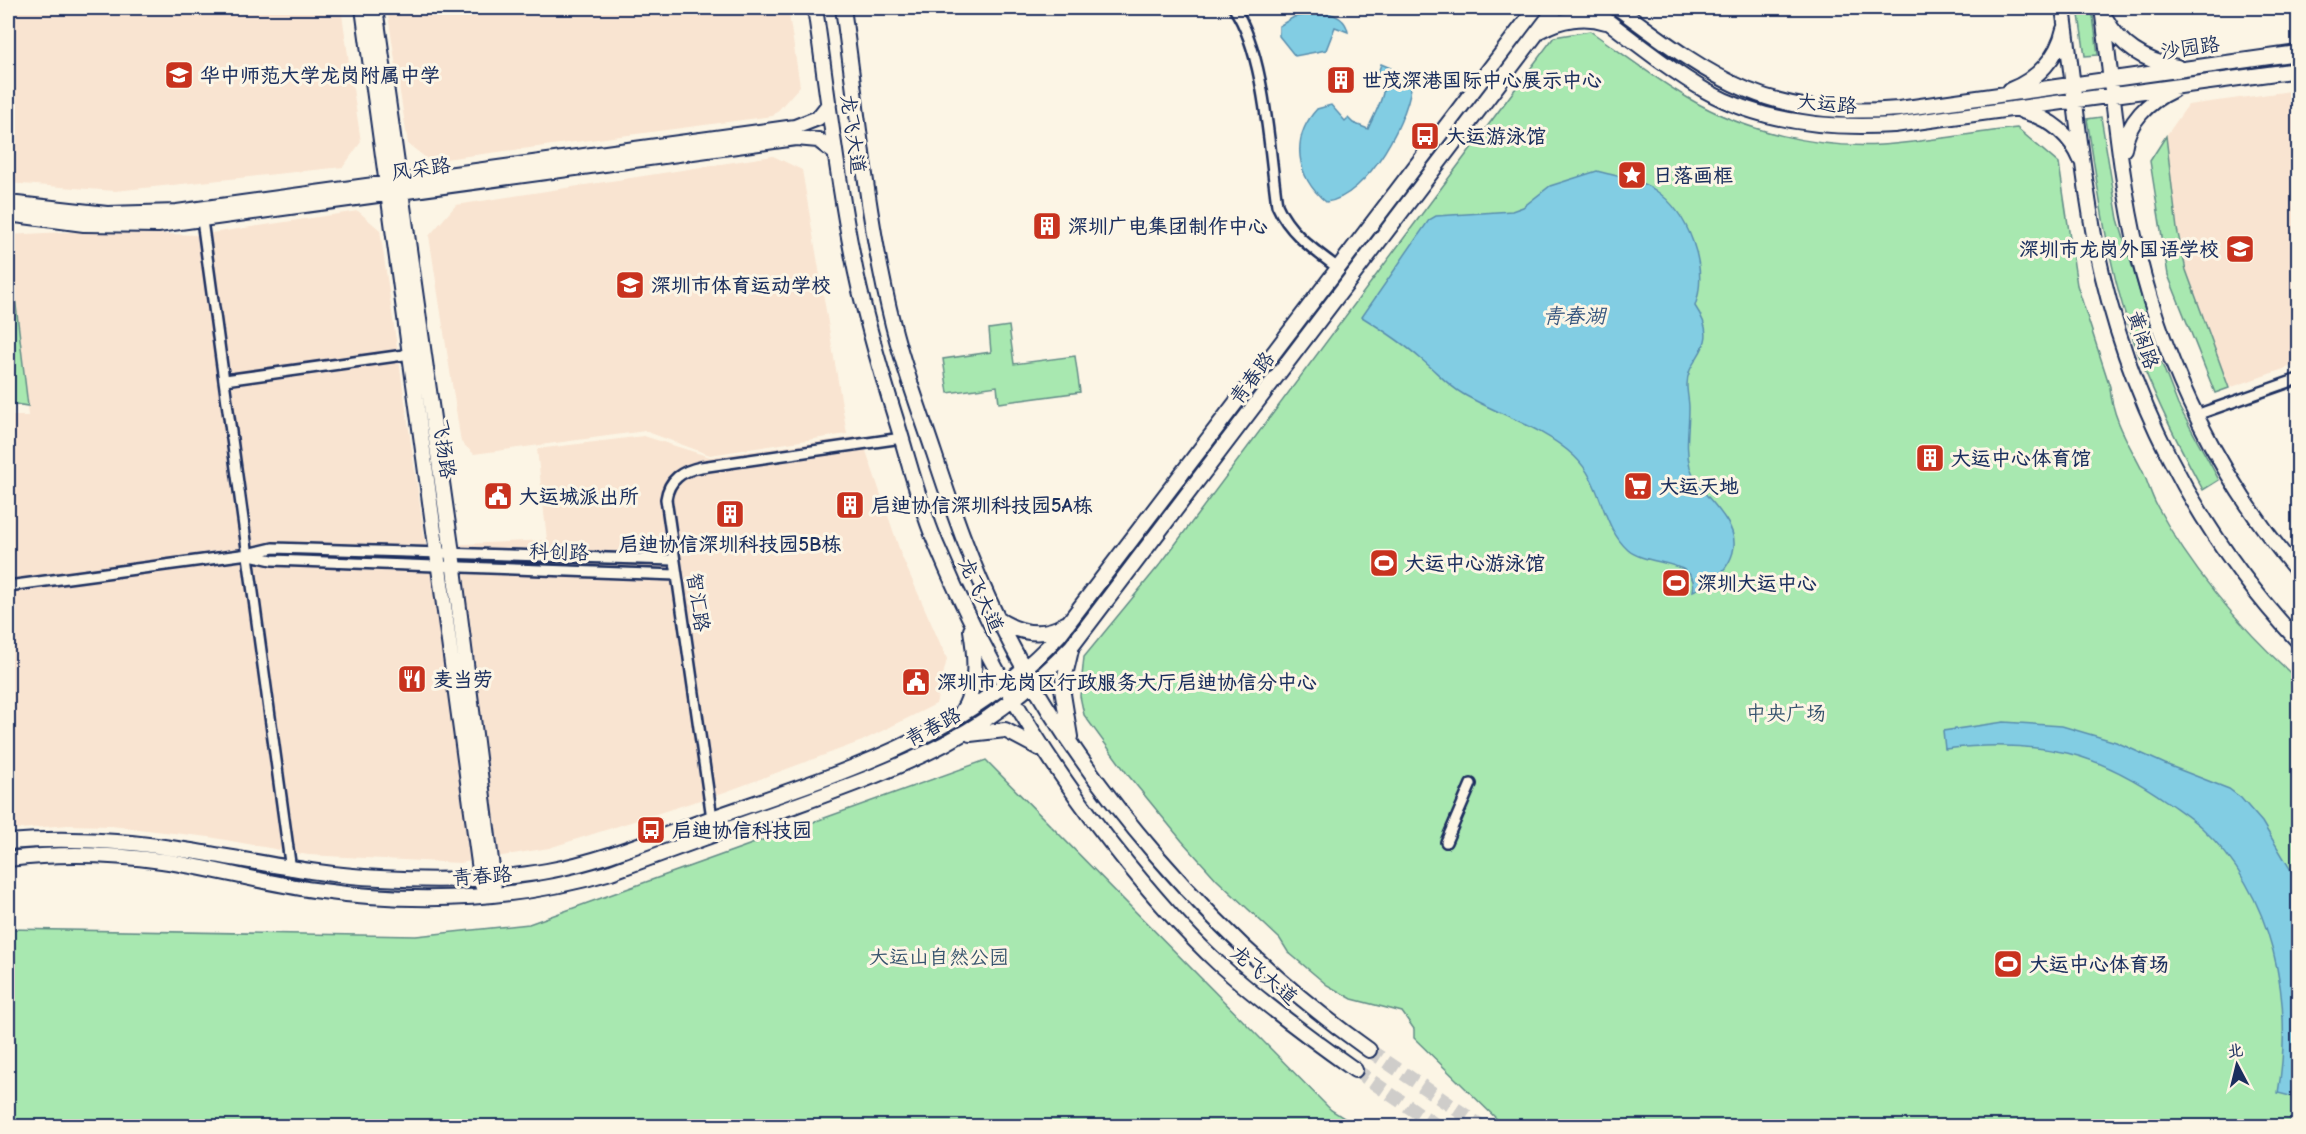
<svg xmlns="http://www.w3.org/2000/svg" width="2306" height="1134" viewBox="0 0 2306 1134" font-family="'Comic Neue','LXGW WenKai TC',sans-serif">
  <rect width="100%" height="100%" fill="#fcf5e5"/>
  <filter id="ink" filterUnits="userSpaceOnUse"><feTurbulence type="fractalNoise" baseFrequency=".0167" numOctaves="2"/><feDisplacementMap in="SourceGraphic" scale="12" xChannelSelector="R" yChannelSelector="G"/><feConvolveMatrix kernelMatrix="1 2 1 2 8 2 1 2 1" color-interpolation-filters="sRGB"/></filter>
  <g filter="url(#ink)">
    <!-- built -->
    <path fill="#f9e4d1" d="M 8,8 L 341,8 L 361,142 L 343,167 L 115,191 L 8,183 Z
      M 387,8 L 788,8 L 800,86 L 773,116 L 430,161 L 408,144 Z
      M 2298,90 L 2298,364 L 2229,388 L 2186,270 L 2177,229 L 2166,136 L 2188,105 Z
      M 773,156 L 802,170 L 847,434 L 710,455 L 645,431 L 474,454 L 461,442 L 429,236 L 456,205 Z
      M 358,211 L 380,230 L 426,546 L 547,540 L 537,449 L 644,436 L 710,457 L 861,436 L 902,557 L 947,659 L 936,704 L 862,741 L 725,792 L 549,848 L 460,863 L 308,855 L 209,837 L 111,826 L 68,825 L 8,830 L 8,416 L 28,416 L 8,235 L 83,231 L 198,235 Z"/>
    <!-- green -->
    <path fill="#a8e8b0" stroke="#628c87" stroke-width="1.5" d="M 2078,8 L 2092,8 L 2098,55 L 2085,56 Z
      M 1590,31 C 1622,53 1654,78 1688,98 C 1743,131 1817,149 1881,145 C 1926,142 1972,133 2017,128 L 2059,164 L 2077,285 L 2110,387 C 2112,418 2129,444 2143,472 C 2148,483 2151,495 2157,506 C 2193,573 2242,629 2298,680 L 2298,1126 L 1504,1126 L 1414,1038 L 1414,1029 L 1402,1012 L 1352,999 L 1327,985 L 1288,952 L 1280,939 L 1217,880 L 1182,841 L 1128,775 L 1084,715 L 1080,696 L 1084,657 L 1162,562 L 1554,37 Z
      M 2101,117 L 2118,219 L 2160,359 L 2178,405 L 2219,480 L 2203,490 C 2171,431 2141,371 2123,307 C 2105,246 2097,181 2087,119 Z
      M 2166,136 L 2177,229 L 2186,270 L 2229,388 L 2215,393 L 2168,275 L 2150,161 Z
      M 8,238 L 28,406 L 8,403 Z
      M 1009,326 L 1014,364 L 1075,356 L 1080,392 L 999,403 L 997,386 L 948,393 L 943,359 L 991,352 L 989,329 Z
      M 986,760 L 1331,1110 L 1357,1126 L 8,1126 L 8,929 L 416,936 L 529,924 Z"/>
    <!-- water -->
    <path fill="#82cde3" stroke="#598eae" stroke-width="1.5" d="M 1324,12 C 1336,15 1346,19 1348,32 L 1335,27 L 1326,50 L 1295,56 L 1279,36 L 1279,26 L 1294,17 Z
      M 1381,64 L 1412,77 C 1412,115 1368,197 1326,202 C 1296,177 1290,138 1317,109 L 1331,105 L 1345,121 L 1348,118 L 1353,123 L 1368,129 C 1374,114 1393,86 1378,73 Z
      M 1597,171 C 1615,176 1640,180 1655,190 C 1689,213 1709,267 1695,306 C 1724,349 1686,354 1687,386 C 1687,393 1689,400 1689,408 C 1689,429 1685,447 1690,467 C 1697,489 1714,501 1726,520 C 1747,551 1723,579 1693,591 C 1700,558 1647,567 1628,550 C 1601,526 1603,483 1574,456 C 1543,427 1499,415 1463,394 C 1447,385 1436,371 1421,359 C 1403,343 1383,330 1362,317 L 1429,220 L 1436,216 L 1512,211 L 1523,207 L 1550,186 Z
      M 2004,722 L 2062,726 L 2116,742 L 2165,764 L 2229,789 L 2241,798 L 2262,822 L 2298,882 L 2298,1098 L 2278,1093 C 2294,1000 2274,895 2202,828 C 2192,819 2180,811 2169,803 C 2138,781 2105,762 2067,753 C 2027,744 1986,744 1945,749 L 1943,731 Z"/>
    <g fill="none" stroke-linecap="round" stroke-linejoin="round">
      <!-- secondary-tunnel -->
      <path stroke="#cfcdca" stroke-width="14" stroke-dasharray="14 7" stroke-linecap="butt" d="M 1369,1050 L 1481,1126
        M 1355,1070 L 1437,1126"/>
      <!-- street casing -->
      <g stroke="#1b2f5e" stroke-width="14">
        <path id="street" d="M 1234,8 C 1265,54 1269,149 1277,205 C 1289,233 1314,250 1338,268
          M 202,220 L 291,870
          M 225,380 L 411,354
          M 2196,415 L 2298,379
          M 250,555 L 272,560 L 676,575
          M 8,586 L 248,554 L 273,548 L 674,560
          M 712,818 L 666,499 C 669,479 682,471 701,467 L 902,438
          M 1446,842 L 1471,784"/>
      </g>
      <!-- secondary casing -->
      <g stroke="#1b2f5e" stroke-width="18">
        <path id="secondary" d="M 363,8 L 482,885
          M 375,8 L 452,553 L 494,884
          M 815,8 C 827,89 836,172 852,253 C 863,312 880,369 898,426 C 910,466 920,506 936,544 C 981,652 1039,751 1111,843 C 1144,885 1179,927 1218,963 C 1261,1002 1307,1036 1355,1070
          M 843,8 C 858,113 867,222 893,325 C 904,369 920,411 934,453 C 952,508 971,564 997,617 C 1078,783 1219,944 1369,1050
          M 1590,8 C 1628,36 1665,67 1706,91 C 1763,123 1830,129 1894,125 L 2298,70
          M 1618,8 C 1717,82 1770,119 1899,109 L 2298,53
          M 2063,8 C 2074,87 2081,168 2096,246 C 2126,394 2195,531 2298,641
          M 2102,8 C 2113,89 2119,174 2138,254 C 2166,370 2221,481 2298,572
          M 2106,19 C 2121,47 2147,62 2177,67
          M 1541,30 C 1560,19 1585,15 1606,22
          M 2010,90 C 2037,80 2058,57 2064,29
          M 2022,111 C 2049,118 2070,134 2081,160
          M 2124,149 C 2127,122 2149,101 2173,90
          M 8,203 L 107,214 L 177,212 L 795,127 L 818,118 L 829,104
          M 8,214 L 84,224 L 158,225 L 796,138 L 818,140 L 835,153
          M 999,620 C 1020,633 1043,638 1065,624
          M 960,715 C 978,688 976,661 971,630
          M 970,734 L 1005,730 L 1039,748
          M 1070,737 L 1062,688 L 1071,650
          M 8,842 C 69,837 130,841 191,851 C 255,861 316,875 380,878 C 435,881 492,881 547,871 C 604,861 658,837 712,818 C 840,773 964,738 1059,635 L 1536,8
          M 8,859 C 58,853 111,854 162,861 C 213,868 263,883 314,890 C 413,904 515,901 611,872 C 671,850 731,828 791,807 C 906,765 986,737 1072,646 L 1556,8"/>
      </g>
      <!-- street -->
      <use href="#street" stroke="#fcf5e5" stroke-width="9"/>
      <!-- secondary -->
      <use href="#secondary" stroke="#fcf5e5" stroke-width="14"/>
    </g>
  </g>
  <!-- icons -->
  <defs>
    <g id="school-square" transform="scale(1.5)"><rect x="-9" y="-9" width="18" height="18" rx="4" fill="#c8321e" stroke="#fcf5e5"/><path d="M0-5L7-2L0 1L-7-2ZM-4 1L0 2.5L4 1V4Q0 6-4 4Z" fill="#fff"/></g>
    <g id="building-square" transform="scale(1.5)"><rect x="-9" y="-9" width="18" height="18" rx="4" fill="#c8321e" stroke="#fcf5e5"/><path d="M-4-6H4V6H1V3H-1V6H-4ZM-2.5-4.3h1.7v1.8h-1.7ZM.8-4.3h1.7v1.8H.8ZM-2.5-1h1.7V.8h-1.7ZM.8-1h1.7V.8H.8Z" fill="#fff"/></g>
    <g id="bus-square" transform="scale(1.5)"><rect x="-9" y="-9" width="18" height="18" rx="4" fill="#c8321e" stroke="#fcf5e5"/><path d="M-5-6H5V4H4V6H2V4H-2V6H-4V4H-5ZM-3.5-4V0h7V-4ZM-3.5 1.2v1.5H-2V1.2ZM2 1.2v1.5H3.5V1.2Z" fill="#fff"/></g>
    <g id="sight-square" transform="scale(1.5)"><rect x="-9" y="-9" width="18" height="18" rx="4" fill="#c8321e" stroke="#fcf5e5"/><path d="M0-6L1.8-2.2L6-1.7L2.9 1.2L3.7 5.4L0 3.3L-3.7 5.4L-2.9 1.2L-6-1.7L-1.8-2.2Z" fill="#fff"/></g>
    <g id="supermarket-square" transform="scale(1.5)"><rect x="-9" y="-9" width="18" height="18" rx="4" fill="#c8321e" stroke="#fcf5e5"/><path d="M-6-5.5h2.5l.6 2H6L4.5 2H-2.5L-4.4-4H-6ZM-1.5 3.2a1.3 1.3 0 1 0 .1 0ZM3 3.2a1.3 1.3 0 1 0 .1 0Z" fill="#fff"/></g>
    <g id="civic-square" transform="scale(1.5)"><rect x="-9" y="-9" width="18" height="18" rx="4" fill="#c8321e" stroke="#fcf5e5"/><path d="M-.6-6.5H3V-4.5H.6V-3L4-1V1h2V6H-6V1h2V-1L-.6-3ZM-1.2 2.5V6h2.4V2.5Z" fill="#fff"/></g>
    <g id="stadium-square" transform="scale(1.5)"><rect x="-9" y="-9" width="18" height="18" rx="4" fill="#c8321e" stroke="#fcf5e5"/><path d="M0-5a6.5 5 0 1 0 0 10a6.5 5 0 1 0 0-10ZM-3.5-1.8h7v3.6h-7Z" fill="#fff"/></g>
    <g id="restaurant-square" transform="scale(1.5)"><rect x="-9" y="-9" width="18" height="18" rx="4" fill="#c8321e" stroke="#fcf5e5"/><path d="M-5-6h1v4h1v-4h1v4h1v-4h1v5L-1.5 .5V6h-2V.5L-5-1ZM5-6V6H3V1.5H1.5Q1.5-4 5-6Z" fill="#fff"/></g>
  </defs>
  <g fill-rule="evenodd">
    <use href="#school-square" x="179" y="75"/>
    <use href="#building-square" x="1341" y="80"/>
    <use href="#bus-square" x="1425" y="136"/>
    <use href="#sight-square" x="1632" y="175"/>
    <use href="#building-square" x="1047" y="226"/>
    <use href="#school-square" x="2240" y="249"/>
    <use href="#school-square" x="630" y="285"/>
    <use href="#building-square" x="1930" y="458"/>
    <use href="#supermarket-square" x="1638" y="486"/>
    <use href="#civic-square" x="498" y="496"/>
    <use href="#building-square" x="850" y="505"/>
    <use href="#building-square" x="730" y="514"/>
    <use href="#stadium-square" x="1384" y="563"/>
    <use href="#stadium-square" x="1676" y="583"/>
    <use href="#restaurant-square" x="412" y="679"/>
    <use href="#civic-square" x="916" y="682"/>
    <use href="#bus-square" x="651" y="830"/>
    <use href="#stadium-square" x="2008" y="964"/>
  </g>
  <g text-anchor="middle" dominant-baseline="central" stroke-width="6" stroke-linejoin="round" paint-order="stroke">
    <!-- street labels -->
    <g font-size="20" fill="#1b2f5e" stroke="#fcf5e5">
      <text transform="translate(2190 48) rotate(-8)">沙园路</text>
      <text transform="translate(1827 104) rotate(5)">大运路</text>
      <text transform="translate(853 134) rotate(82)">龙飞大道</text>
      <text transform="translate(421 169) rotate(-8)">风采路</text>
      <text transform="translate(2143 340) rotate(72)">黄阁路</text>
      <text transform="translate(1252 378) rotate(-53)">青春路</text>
      <text transform="translate(444 449) rotate(82)">飞扬路</text>
      <text transform="translate(559 552) rotate(2)">科创路</text>
      <text transform="translate(981 595) rotate(65)">龙飞大道</text>
      <text transform="translate(698 602) rotate(82)">智汇路</text>
      <text transform="translate(933 727) rotate(-28)">青春路</text>
      <text transform="translate(482 876) rotate(-4)">青春路</text>
      <text transform="translate(1264 975) rotate(40)">龙飞大道</text>
    </g>
    <!-- poi labels -->
    <g font-size="20" font-weight="bold" fill="#1b2f5e" stroke="#fcf5e5" text-anchor="start">
      <text x="200" y="75">华中师范大学龙岗附属中学</text>
      <text x="1362" y="80">世茂深港国际中心展示中心</text>
      <text x="1446" y="136">大运游泳馆</text>
      <text x="1653" y="175">日落画框</text>
      <text x="1068" y="226">深圳广电集团制作中心</text>
      <text x="2219" y="249" text-anchor="end">深圳市龙岗外国语学校</text>
      <text x="651" y="285">深圳市体育运动学校</text>
      <text x="1951" y="458">大运中心体育馆</text>
      <text x="1659" y="486">大运天地</text>
      <text x="519" y="496">大运城派出所</text>
      <text x="871" y="505">启迪协信深圳科技园5A栋</text>
      <text x="730" y="544" text-anchor="middle">启迪协信深圳科技园5B栋</text>
      <text x="1405" y="563">大运中心游泳馆</text>
      <text x="1697" y="583">深圳大运中心</text>
      <text x="433" y="679">麦当劳</text>
      <text x="937" y="682">深圳市龙岗区行政服务大厅启迪协信分中心</text>
      <text x="672" y="830">启迪协信科技园</text>
      <text x="2029" y="964">大运中心体育场</text>
    </g>
    <!-- park labels -->
    <g font-size="20" fill="#37546e" stroke="#fcf5e5">
      <text x="1786" y="713">中央广场</text>
      <text x="939" y="957">大运山自然公园</text>
    </g>
    <!-- water labels -->
    <g font-size="21" font-style="italic" fill="#35567f" stroke="#fcf5e5">
      <text x="1574" y="316">青春湖</text>
    </g>
  </g>
  <!-- margin -->
  <rect width="2306" height="1134" fill="none" stroke="#fcf5e5" stroke-width="30"/>
  <rect x="15" y="15" width="2276" height="1104" fill="none" stroke="#1b2f5e" stroke-width="2" filter="url(#ink)"/>
  <!-- north arrow -->
  <g transform="translate(2237 1065) rotate(353)" stroke="#fcf5e5" stroke-width="4.5" paint-order="stroke">
  <path d="M0-4.5L10 22L0 15L-10 22Z" fill="#1b2f5e"/>
  <text y="-9" font-size="16" font-weight="bold" text-anchor="middle" fill="#1b2f5e">北</text>
  </g>
</svg>
